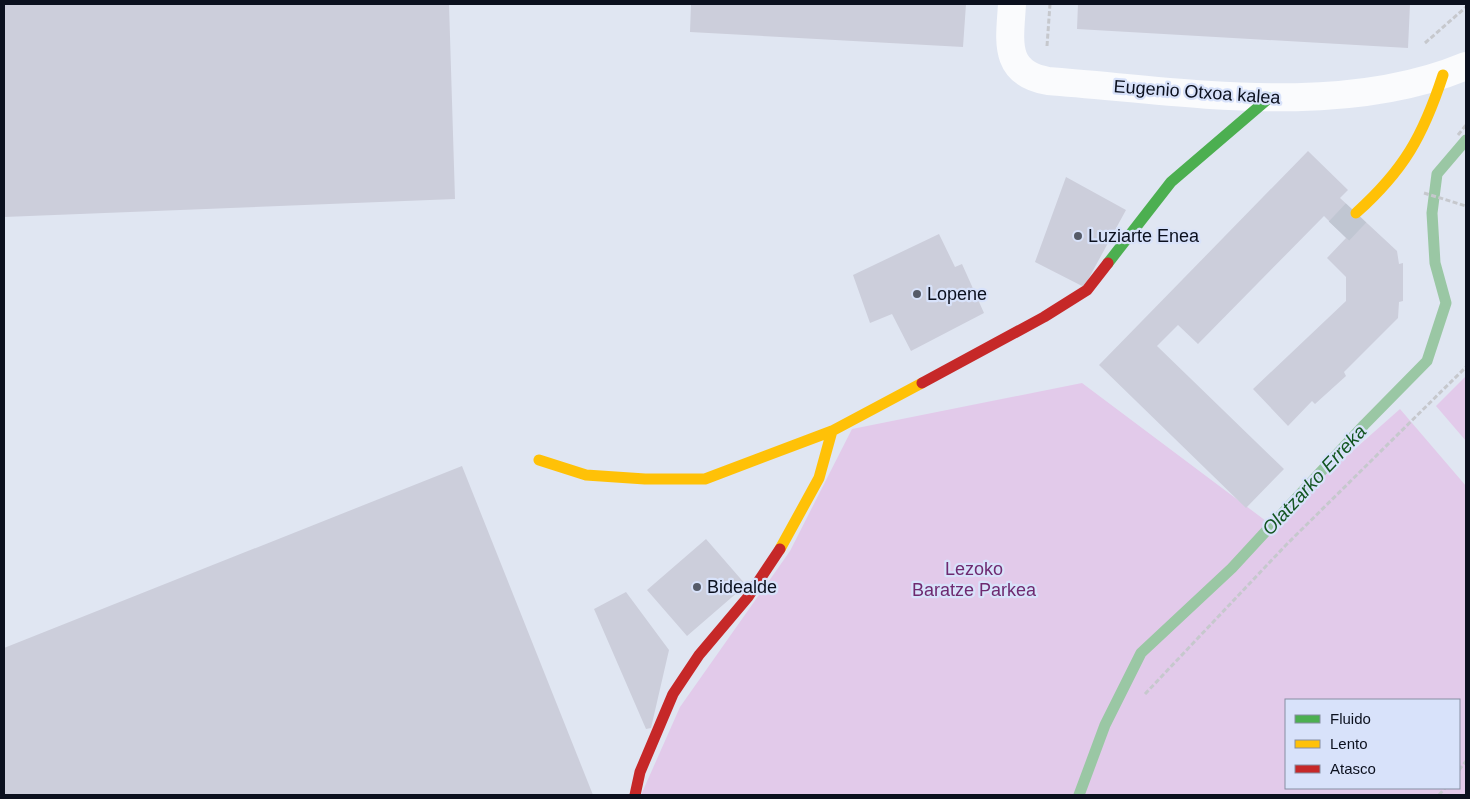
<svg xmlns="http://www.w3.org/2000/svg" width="1470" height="799" viewBox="0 0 1470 799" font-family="Helvetica,sans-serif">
  <rect width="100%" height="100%" fill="#e0e6f2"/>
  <!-- green -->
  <path fill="#e2caea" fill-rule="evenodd" d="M 1466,376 L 1466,441 L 1436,406 Z
    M 1082,383 L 1270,524 L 1400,409 L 1466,486 L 1466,795 L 641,795 L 680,707 L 790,551 L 852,429 ZM 1286,700 L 1459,700 L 1459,788 L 1286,788 Z"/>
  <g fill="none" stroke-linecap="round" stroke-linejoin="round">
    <!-- stream -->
    <path stroke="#9ac7a4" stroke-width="11" d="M 1079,795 L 1105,725 L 1141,653 L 1232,568 L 1364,425 L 1427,361 L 1446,303 L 1435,263 L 1432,213 L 1437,174 L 1466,140"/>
  </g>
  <!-- building -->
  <path fill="#cccedb" d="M 4,4 L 449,4 L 455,199 L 4,217 Z
    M 691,4 L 966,4 L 963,47 L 690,32 Z
    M 1078,4 L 1410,4 L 1408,48 L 1077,29 Z
    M 1308,151 L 1348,190 L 1340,198 L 1397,251 L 1399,264 L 1403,263 L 1403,301 L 1399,302 L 1398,318 L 1344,372 L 1346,376 L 1315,404 L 1312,401 L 1288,426 L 1253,389 L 1346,301 L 1346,277 L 1327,258 L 1346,238 L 1324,216 L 1198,344 L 1178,325 L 1157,346 L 1284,469 L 1246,508 L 1099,365 Z
    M 1066,177 L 1126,210 L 1084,287 L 1035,262 Z
    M 939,234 L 955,267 L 962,264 L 984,313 L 911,351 L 892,314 L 870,323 L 853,275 Z
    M 462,466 L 593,795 L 4,795 L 4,648 Z
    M 706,539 L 746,585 L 687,636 L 647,590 Z
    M 626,592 L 669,650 L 651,728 L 646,729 L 594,609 Z"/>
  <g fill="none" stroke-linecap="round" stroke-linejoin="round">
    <!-- secondary-tunnel -->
    <path stroke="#c0c6d2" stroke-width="28" stroke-dasharray="28 14" stroke-linecap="butt" d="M 1339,231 L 1356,213"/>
    <!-- path -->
    <path stroke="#c6c8cd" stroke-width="3" stroke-dasharray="5 2.5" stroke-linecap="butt" d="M 1425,43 L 1466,7
      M 1047,46 L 1050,4
      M 1458,135 L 1466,125
      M 1424,193 L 1466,206
      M 1145,694 L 1286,545 L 1466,367
      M 1459,770 L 1466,761
      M 1439,795 L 1445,788"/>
    <!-- street -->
    <path stroke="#fafbfd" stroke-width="28" d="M 1012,4 C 1010,40 1002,73 1048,81 C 1182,91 1339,119 1466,66"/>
    <!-- fast -->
    <path stroke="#4caf50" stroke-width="11" d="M 1108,263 L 1171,182 L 1269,98"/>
    <!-- slow -->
    <path stroke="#ffc107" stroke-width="11" d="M 1356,213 C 1404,170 1423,136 1443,75
      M 539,460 L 586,475 L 645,479 L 705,479 L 832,431 L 922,383
      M 780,549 L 819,478 L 832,431"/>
    <!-- jam -->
    <path stroke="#c62828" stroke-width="11" d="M 922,383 L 1044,317 L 1087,290 L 1108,263
      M 635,795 L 640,772 L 673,694 L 699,655 L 748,597 L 780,549"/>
  </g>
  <!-- markers -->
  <g fill="#565b68" stroke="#d8e2fa" stroke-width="2">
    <circle cx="1078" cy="236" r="5"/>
    <circle cx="917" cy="294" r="5"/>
    <circle cx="697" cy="587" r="5"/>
  </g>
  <g text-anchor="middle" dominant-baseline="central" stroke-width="4.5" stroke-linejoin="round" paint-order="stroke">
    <!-- street labels -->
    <g font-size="18" fill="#0b101e" stroke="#d8e2fa">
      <text transform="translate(1197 92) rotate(4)">Eugenio Otxoa kalea</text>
    </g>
    <!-- poi labels -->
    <g font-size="18" fill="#0b101e" stroke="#d8e2fa" text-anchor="start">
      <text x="1088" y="236">Luziarte Enea</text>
      <text x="927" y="294">Lopene</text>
      <text x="707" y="587">Bidealde</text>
    </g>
    <!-- park labels -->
    <g font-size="18" fill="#6e2a70" stroke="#d8e2fa">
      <text x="974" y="569">Lezoko<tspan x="974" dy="21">Baratze Parkea</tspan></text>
    </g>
    <!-- water labels -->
    <g font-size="19" font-style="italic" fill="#125520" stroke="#d8e2fa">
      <text transform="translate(1314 480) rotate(-47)">Olatzarko Erreka</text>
    </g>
  </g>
  <!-- border -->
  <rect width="1470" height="799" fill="none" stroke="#0b101e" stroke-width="10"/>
  <!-- legend -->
  <rect x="1285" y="699" width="175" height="90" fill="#d8e2fa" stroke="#868ea2"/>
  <rect x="1295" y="715" width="25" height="8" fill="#4caf50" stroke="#868ea2"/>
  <text x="1330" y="724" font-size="15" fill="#0b101e">Fluido</text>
  <rect x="1295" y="740" width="25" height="8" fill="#ffc107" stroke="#868ea2"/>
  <text x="1330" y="749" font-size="15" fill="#0b101e">Lento</text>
  <rect x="1295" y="765" width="25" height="8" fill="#c62828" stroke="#868ea2"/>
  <text x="1330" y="774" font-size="15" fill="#0b101e">Atasco</text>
</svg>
